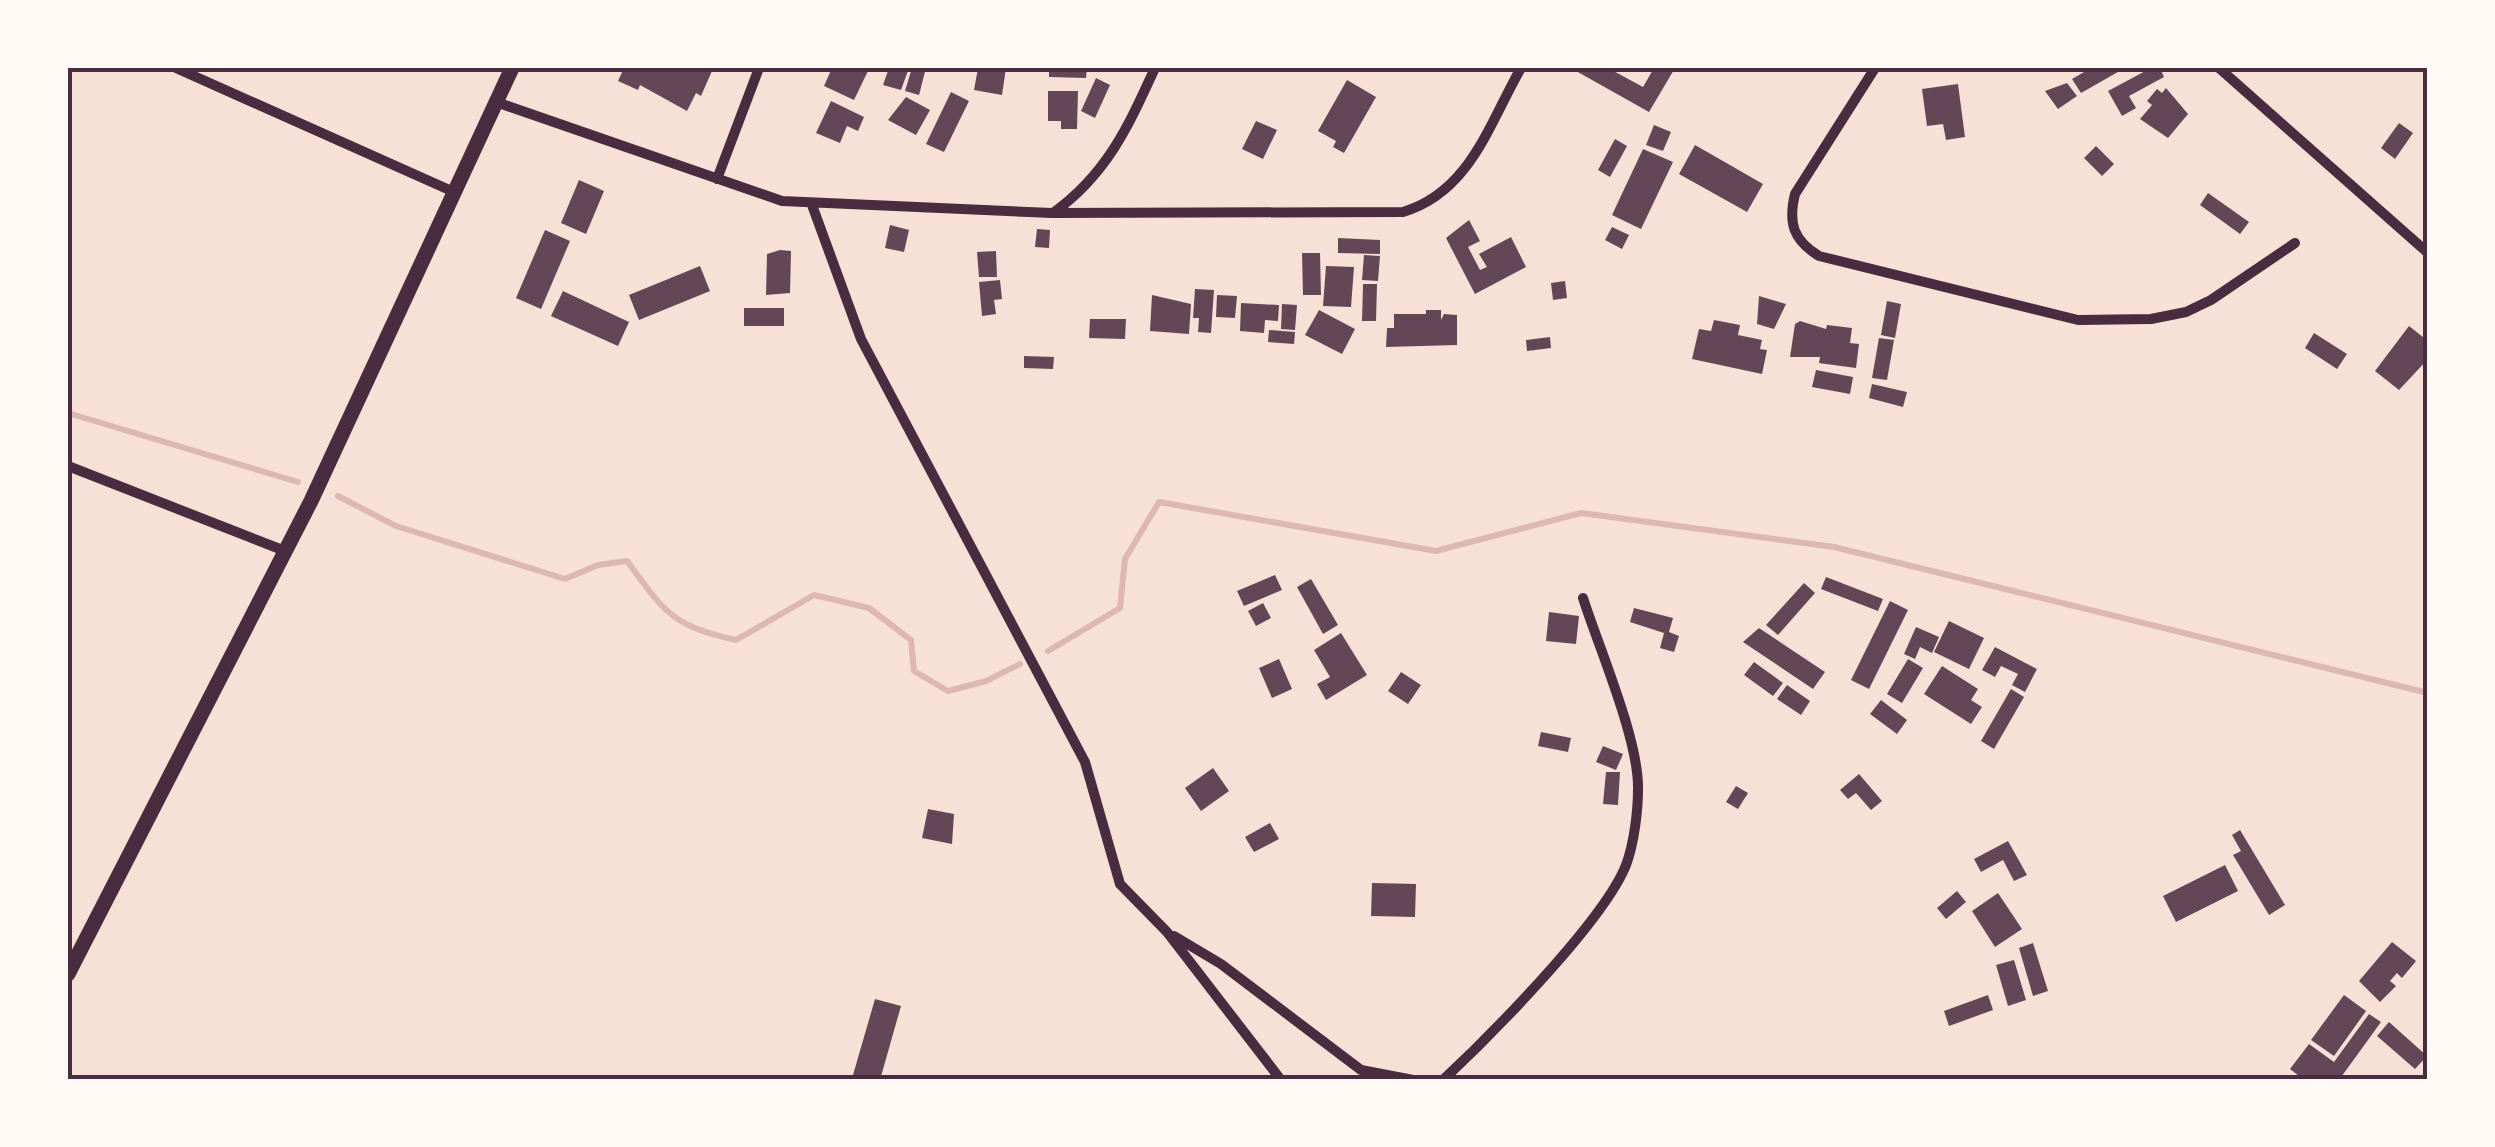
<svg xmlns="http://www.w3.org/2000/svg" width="2495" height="1147" viewBox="0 0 2495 1147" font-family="'Libre Baskerville',serif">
  <rect width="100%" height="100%" fill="#f7e1d7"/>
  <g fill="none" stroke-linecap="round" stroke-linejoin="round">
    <!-- stream -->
    <path stroke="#dcb8b0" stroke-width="6" d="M 68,413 L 298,482
      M 338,496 L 396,526 L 565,579 L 598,565 L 627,561 C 665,612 671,626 736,640 L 814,595 L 869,608 L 911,640 L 914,671 L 948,691 L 986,681 L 1020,664
      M 1048,651 L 1120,608 L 1125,559 L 1159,502 L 1436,551 L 1581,513 L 1834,547 L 2428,693"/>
  </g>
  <!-- building -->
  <path fill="#644757" d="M 624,68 L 704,68 L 712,71 L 701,96 L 696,93 L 687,111 L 640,85 L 638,90 L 618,81 Z
    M 832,68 L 868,71 L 854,100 L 824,86 Z
    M 889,68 L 909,68 L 901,90 L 883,85 Z
    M 912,68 L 926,68 L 919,95 L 905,91 Z
    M 978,68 L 1006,68 L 1002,95 L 974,90 Z
    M 1049,68 L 1087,68 L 1086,78 L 1049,77 Z
    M 1578,68 L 1608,68 L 1643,87 L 1654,68 L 1675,68 L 1649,112 L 1576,71 Z
    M 2091,68 L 2125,68 L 2081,93 L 2072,79 Z
    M 2151,68 L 2160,68 L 2164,77 L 2129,96 L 2136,108 L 2122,116 L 2108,91 Z
    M 1096,78 L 1110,85 L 1095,118 L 1081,111 Z
    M 1347,80 L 1376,97 L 1344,153 L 1333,147 L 1336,141 L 1318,131 Z
    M 2067,83 L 2077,96 L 2058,109 L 2045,91 Z
    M 1958,84 L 1965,137 L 1946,140 L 1943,124 L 1927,126 L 1922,89 Z
    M 2166,88 L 2188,114 L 2168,138 L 2140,119 L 2152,105 L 2147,101 L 2157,89 L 2162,93 Z
    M 1048,91 L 1078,91 L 1077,129 L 1061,129 L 1061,121 L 1048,121 Z
    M 951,92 L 969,101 L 944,152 L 926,144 Z
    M 906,97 L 930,110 L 916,135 L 888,120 Z
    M 831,101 L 864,117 L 858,131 L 847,126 L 840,143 L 816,133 Z
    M 1256,121 L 1277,130 L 1263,159 L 1242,149 Z
    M 2399,123 L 2413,133 L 2395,159 L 2381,148 Z
    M 1654,125 L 1671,132 L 1663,151 L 1646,145 Z
    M 1615,139 L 1627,146 L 1610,177 L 1598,170 Z
    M 1695,145 L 1763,184 L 1747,212 L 1679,174 Z
    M 2096,146 L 2114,164 L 2102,176 L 2084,158 Z
    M 1643,149 L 1673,162 L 1641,229 L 1612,215 Z
    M 579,180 L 604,191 L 586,234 L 561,223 Z
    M 2208,193 L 2249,222 L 2240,234 L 2200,205 Z
    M 1469,220 L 1480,241 L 1468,247 L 1480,270 L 1487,267 L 1479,254 L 1511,237 L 1526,267 L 1475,294 L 1446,238 Z
    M 890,225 L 909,230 L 904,252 L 885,248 Z
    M 1612,227 L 1629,235 L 1622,249 L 1605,240 Z
    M 1037,229 L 1050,230 L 1049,248 L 1035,247 Z
    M 545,230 L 570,241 L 541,309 L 516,298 Z
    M 1338,238 L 1380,240 L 1380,254 L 1338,253 Z
    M 780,250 L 791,251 L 790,293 L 766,295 L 767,254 Z
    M 996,251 L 997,277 L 979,277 L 977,252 Z
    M 1302,253 L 1320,253 L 1321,295 L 1303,295 Z
    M 1364,255 L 1380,256 L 1378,281 L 1362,280 Z
    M 700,266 L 710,291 L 639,320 L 629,295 Z
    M 1326,266 L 1354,267 L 1351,307 L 1323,306 Z
    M 1000,280 L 1002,299 L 994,300 L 996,314 L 982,316 L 979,282 Z
    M 1565,281 L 1567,298 L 1553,300 L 1551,283 Z
    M 1363,284 L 1377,284 L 1376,321 L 1362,321 Z
    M 1195,289 L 1214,290 L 1211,333 L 1198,332 L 1199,318 L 1193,318 Z
    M 563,291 L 629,322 L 618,346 L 551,316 Z
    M 1152,295 L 1191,304 L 1189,334 L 1150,331 Z
    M 1217,295 L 1237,296 L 1235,318 L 1216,317 Z
    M 1759,296 L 1786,304 L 1774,329 L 1757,324 Z
    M 1887,301 L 1901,304 L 1895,338 L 1881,335 Z
    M 1241,303 L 1279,305 L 1278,321 L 1265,320 L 1264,333 L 1240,331 Z
    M 1282,304 L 1297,305 L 1295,330 L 1281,329 Z
    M 744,308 L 784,308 L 784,326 L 744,326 Z
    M 1319,310 L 1355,329 L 1342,354 L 1305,335 Z
    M 1426,310 L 1441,310 L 1441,320 L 1444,314 L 1457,315 L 1457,345 L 1386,347 L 1387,328 L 1394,328 L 1394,314 L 1426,314 Z
    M 1090,319 L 1126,319 L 1125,339 L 1089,338 Z
    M 1714,320 L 1740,325 L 1738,335 L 1762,340 L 1760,349 L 1767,350 L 1762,374 L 1692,359 L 1699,329 L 1711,331 Z
    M 1800,321 L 1826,329 L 1827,325 L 1852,328 L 1850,343 L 1859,344 L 1856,368 L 1819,363 L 1820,357 L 1790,357 L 1795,324 Z
    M 2409,326 L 2428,341 L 2428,359 L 2399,390 L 2375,371 Z
    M 1269,330 L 1295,332 L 1294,344 L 1268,342 Z
    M 2314,333 L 2347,354 L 2337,369 L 2305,348 Z
    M 1550,337 L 1551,348 L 1527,351 L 1526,340 Z
    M 1879,338 L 1894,340 L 1887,380 L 1872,378 Z
    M 1024,356 L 1054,357 L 1053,369 L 1024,368 Z
    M 1816,370 L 1853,377 L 1850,394 L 1812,387 Z
    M 1872,384 L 1907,392 L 1903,407 L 1869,398 Z
    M 1275,575 L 1282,590 L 1244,606 L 1237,591 Z
    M 1826,577 L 1883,599 L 1878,611 L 1821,589 Z
    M 1311,579 L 1338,625 L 1323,634 L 1297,587 Z
    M 1804,583 L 1815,593 L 1778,635 L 1766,625 Z
    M 1890,601 L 1908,610 L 1869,689 L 1851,680 Z
    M 1263,603 L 1271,618 L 1256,626 L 1248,611 Z
    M 1634,608 L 1673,618 L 1669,632 L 1679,636 L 1674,652 L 1660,648 L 1664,633 L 1630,622 Z
    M 1549,612 L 1579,616 L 1576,644 L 1546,641 Z
    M 1949,621 L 1984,638 L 1969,669 L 1934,652 Z
    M 1916,627 L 1939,637 L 1932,653 L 1920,647 L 1915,659 L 1904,654 Z
    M 1759,628 L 1825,672 L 1813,689 L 1743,642 Z
    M 1341,633 L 1367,675 L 1326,700 L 1317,684 L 1330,677 L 1314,650 Z
    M 1995,647 L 2037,669 L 2025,692 L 2012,685 L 2018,674 L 2001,666 L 1995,677 L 1982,670 Z
    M 1279,659 L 1292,689 L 1272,698 L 1259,668 Z
    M 1908,659 L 1923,668 L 1902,703 L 1887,694 Z
    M 1754,662 L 1783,683 L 1773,696 L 1744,675 Z
    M 1942,666 L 1978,689 L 1971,700 L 1982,707 L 1971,724 L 1924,694 Z
    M 1401,672 L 1421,685 L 1408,704 L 1388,691 Z
    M 1787,685 L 1810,701 L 1801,715 L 1777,699 Z
    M 2011,689 L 2024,697 L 1994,749 L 1981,741 Z
    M 1881,700 L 1907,720 L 1897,734 L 1870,714 Z
    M 1541,732 L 1571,738 L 1568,752 L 1538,746 Z
    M 1603,746 L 1623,754 L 1616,770 L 1596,762 Z
    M 1213,768 L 1229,791 L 1201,811 L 1185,788 Z
    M 1606,772 L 1620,772 L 1618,805 L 1603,804 Z
    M 1859,774 L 1882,801 L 1871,810 L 1856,793 L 1848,799 L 1840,790 Z
    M 1736,786 L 1748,793 L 1738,809 L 1726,802 Z
    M 928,809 L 954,814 L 952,844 L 922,838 Z
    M 1270,823 L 1279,839 L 1254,852 L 1245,837 Z
    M 2240,830 L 2285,905 L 2269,915 L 2233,855 L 2241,851 L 2232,835 Z
    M 2008,841 L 2027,875 L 2014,881 L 2003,860 L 1981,872 L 1974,859 Z
    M 2225,865 L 2238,891 L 2176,922 L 2163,896 Z
    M 1372,883 L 1416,884 L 1415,917 L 1371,916 Z
    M 1957,891 L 1966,902 L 1946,919 L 1937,908 Z
    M 1998,893 L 2022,929 L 1995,947 L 1972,911 Z
    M 2392,942 L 2416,961 L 2402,978 L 2397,973 L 2390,981 L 2396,986 L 2380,1002 L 2359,981 Z
    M 2033,943 L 2048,991 L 2033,996 L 2019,948 Z
    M 2014,960 L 2026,1000 L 2008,1006 L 1996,965 Z
    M 1988,995 L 1993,1010 L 1949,1026 L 1944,1011 Z
    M 2344,995 L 2366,1011 L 2334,1056 L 2311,1040 Z
    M 875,999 L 901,1006 L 880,1080 L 867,1080 L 853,1075 Z
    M 2369,1014 L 2381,1022 L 2339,1080 L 2304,1080 L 2290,1069 L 2309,1044 L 2334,1062 Z
    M 2389,1022 L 2427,1056 L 2415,1069 L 2377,1036 Z"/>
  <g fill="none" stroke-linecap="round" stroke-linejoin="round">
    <!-- minor -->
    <path stroke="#4a2c40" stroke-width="10" d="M 176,68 L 454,192
      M 1875,68 L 1795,194 C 1788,223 1793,240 1819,256 L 2078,320 L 2151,319 L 2186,312 L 2211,300 L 2295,243
      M 2219,68 L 2428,253
      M 496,102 L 782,201 L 1052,213 L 1403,212 C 1470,192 1489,124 1521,68
      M 717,179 L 759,68
      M 812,205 L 861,339 L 1085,762 L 1120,884 L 1167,932 L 1281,1080
      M 1053,213 C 1107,174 1128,127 1155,68
      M 68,466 L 285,551
      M 1174,936 L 1221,964 L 1361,1070 L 1413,1080
      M 1443,1080 C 1490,1036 1604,921 1626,865 C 1634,844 1638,811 1638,789 C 1639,740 1599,648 1583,598"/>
    <!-- tertiary -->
    <path stroke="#4a2c40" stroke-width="15" d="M 68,974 L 311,501 L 512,68"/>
  </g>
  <!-- border -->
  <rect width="2495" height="1147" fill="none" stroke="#fffaf5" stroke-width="140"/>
  <rect x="70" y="70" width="2355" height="1007" fill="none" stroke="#4a2c40" stroke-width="4"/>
</svg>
